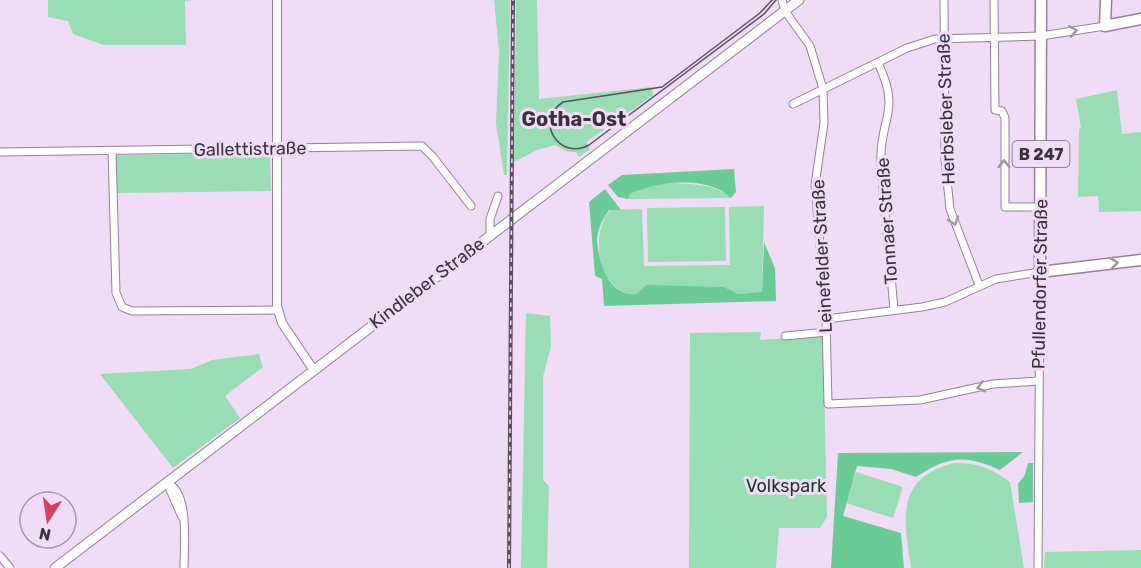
<svg xmlns="http://www.w3.org/2000/svg" width="1141" height="568" viewBox="0 0 1141 568" font-family="Rubik,sans-serif">
  <rect width="100%" height="100%" fill="#f1dcf8"/>
  <!-- green -->
  <path fill="#98ddb4" d="M 48,0 L 192,0 L 185,1 L 186,45 L 104,45 L 73,34 L 68,21 L 48,17 Z
    M 494,0 L 510,0 L 507,175 L 504,175 L 496,124 L 499,51 Z
    M 516,0 L 537,0 L 539,99 L 652,87 L 653,95 L 612,125 L 607,120 L 600,125 L 604,130 L 586,142 L 590,149 L 579,157 L 576,152 L 568,152 L 555,145 L 537,150 L 514,162 Z
    M 1117,90 L 1122,134 L 1141,132 L 1141,211 L 1099,212 L 1098,196 L 1078,197 L 1079,129 L 1081,128 L 1076,99 Z
    M 270,153 L 271,191 L 117,193 L 116,155 Z
    M 668,183 C 689,184 715,183 731,198 L 628,199 L 630,194 L 643,187 Z
    M 764,206 L 762,292 L 737,294 L 724,287 L 627,295 C 597,280 590,236 610,210 L 642,209 L 644,266 L 730,265 L 729,207 Z
    M 725,207 L 726,261 L 648,262 L 647,208 Z
    M 526,313 L 550,316 L 551,346 L 543,377 L 543,480 L 549,486 L 547,568 L 521,568 Z
    M 761,332 L 760,340 L 823,336 L 827,517 L 820,528 L 779,528 L 776,568 L 689,568 L 690,333 Z
    M 259,354 L 263,367 L 225,396 L 240,418 L 173,468 L 100,374 L 191,369 L 212,360 Z
    M 954,463 C 975,462 994,469 1010,482 L 1024,568 L 911,568 C 904,519 894,479 954,463 Z
    M 856,472 L 903,487 L 893,518 L 846,503 Z
    M 1141,550 L 1141,568 L 1044,568 L 1045,552 Z"/>
  <!-- forest -->
  <path fill="#6bcb96" d="M 734,169 L 736,192 L 731,198 C 708,175 656,181 630,194 L 628,199 L 618,197 L 608,185 L 622,175 Z
    M 605,189 L 621,210 L 609,210 C 603,219 597,229 597,241 C 599,264 610,298 637,294 L 646,285 L 724,287 L 738,294 L 762,292 L 764,242 L 775,268 L 776,301 L 604,306 L 602,279 L 595,276 L 589,202 Z
    M 1023,452 L 1000,470 C 965,454 948,456 916,477 L 891,469 L 857,466 L 843,516 L 901,533 L 904,568 L 831,568 L 838,453 Z
    M 1028,463 L 1033,463 L 1033,502 L 1019,503 L 1018,484 L 1025,475 Z"/>
  <g fill="none" stroke-linecap="round" stroke-linejoin="round">
    <!-- minor casing -->
    <g stroke="#95819a" stroke-width="9">
      <path id="minor" d="M 782,0 L 785,11 L 810,46 L 823,89 L 824,123 L 815,185 L 826,319 L 828,404 L 920,400 L 993,384 L 1039,381
        M 944,0 L 945,160 L 950,209 L 979,285
        M 994,0 L 995,110 L 1002,111 L 1005,118 L 1005,207 L 1041,207
        M 878,63 C 902,113 879,118 881,162 C 884,211 890,261 894,310
        M 793,104 L 907,48 L 935,39 L 1041,36 L 1105,26
        M 112,151 L 116,293 L 122,307 L 132,311 L 277,310
        M 0,152 L 422,146 L 433,157 L 471,206
        M 490,231 L 490,219 L 498,196
        M 826,319 L 922,307 L 945,302 L 996,279 L 1040,272 L 1038,568
        M 785,336 L 827,332
        M 167,483 C 190,491 184,547 184,568
        M 167,483 L 182,517
        M 0,556 L 10,568"/>
    </g>
    <!-- tertiary casing -->
    <g stroke="#95819a" stroke-width="10">
      <path id="tertiary" d="M 277,0 L 277,306 L 282,323 L 313,369"/>
    </g>
    <!-- secondary casing -->
    <g stroke="#95819a" stroke-width="11">
      <path id="secondary" d="M 55,568 L 799,0"/>
    </g>
    <!-- primary casing -->
    <g stroke="#95819a" stroke-width="13">
      <path id="primary" d="M 1041,0 L 1040,272 L 1141,260
        M 1106,0 L 1105,26 L 1141,19"/>
    </g>
    <!-- minor -->
    <use href="#minor" stroke="#fff" stroke-width="7"/>
    <!-- tertiary -->
    <use href="#tertiary" stroke="#fff" stroke-width="8"/>
    <!-- secondary -->
    <use href="#secondary" stroke="#fff" stroke-width="9"/>
    <!-- primary -->
    <use href="#primary" stroke="#fff" stroke-width="10"/>
    <!-- tram -->
    <path stroke="#594e5b" stroke-width="1.5" d="M 772,0 L 760,13 L 662,87 L 563,102 C 534,121 559,161 589,145 L 764,14 L 776,0"/>
    <!-- rail casing -->
    <g stroke="#594e5b" stroke-width="4">
      <path id="rail" d="M 509,568 L 513,0"/>
    </g>
    <!-- rail -->
    <use href="#rail" stroke="#f1dcf8" stroke-width="1.5" stroke-dasharray="4.5" stroke-linecap="butt"/>
  </g>
  <!-- one-way arrows -->
  <defs><path id="oneway-chevron" d="M-2-3.5L2.5 0L-2 3.5" fill="none" stroke-width="1.6" stroke-linecap="round" stroke-linejoin="round" transform="scale(1.5)"/></defs>
  <g stroke="#9c989e">
    <use href="#oneway-chevron" transform="translate(1073 31) rotate(-9)"/>
    <use href="#oneway-chevron" transform="translate(1004 164) rotate(-90)"/>
    <use href="#oneway-chevron" transform="translate(954 221) rotate(70)"/>
    <use href="#oneway-chevron" transform="translate(1114 263) rotate(-7)"/>
    <use href="#oneway-chevron" transform="translate(981 387) rotate(166)"/>
  </g>
  <g text-anchor="middle" dominant-baseline="central" stroke-width="6" stroke-linejoin="round" paint-order="stroke">
    <!-- shield labels -->
    <rect fill="#f1dcf8" stroke="#716474" stroke-width="1.5" x="1012.5" y="141" width="57" height="26" rx="4.5"/>
    <g font-size="16" font-weight="bold" fill="#3a313c">
      <text x="1041" y="154">B 247</text>
    </g>
    <!-- street labels -->
    <g font-size="18" fill="#3a313c" stroke="#f1dcf8">
      <text transform="translate(946 109) rotate(-92)">Herbsleber Straße</text>
      <text transform="translate(250 149) rotate(-1)">Gallettistraße</text>
      <text transform="translate(887 221) rotate(-94)">Tonnaer Straße</text>
      <text transform="translate(822 256) rotate(-93)">Leinefelder Straße</text>
      <text transform="translate(427 283) rotate(-37)">Kindleber Straße</text>
      <text transform="translate(1040 284) rotate(-89)">Pfullendorfer Straße</text>
    </g>
    <!-- park labels -->
    <g font-size="18" fill="#143d28" stroke="#f1dcf8">
      <text x="786" y="486">Volkspark</text>
    </g>
    <!-- neighbourhood labels -->
    <g font-size="20" font-weight="bold" fill="#3a313c" stroke="#f1dcf8">
      <text x="574" y="119">Gotha-Ost</text>
    </g>
  </g>
  <!-- north arrow -->
  <g transform="translate(48 520) rotate(192)"><circle r="28" fill="#f1dcf8" stroke="#a898ad" stroke-width="1.5"/>
  <path d="M0-4.5L10 22L0 15L-10 22Z" fill="#d34360"/>
  <text y="-9" font-size="16" font-weight="bold" text-anchor="middle" fill="#3a313c">N</text>
  </g>
</svg>
